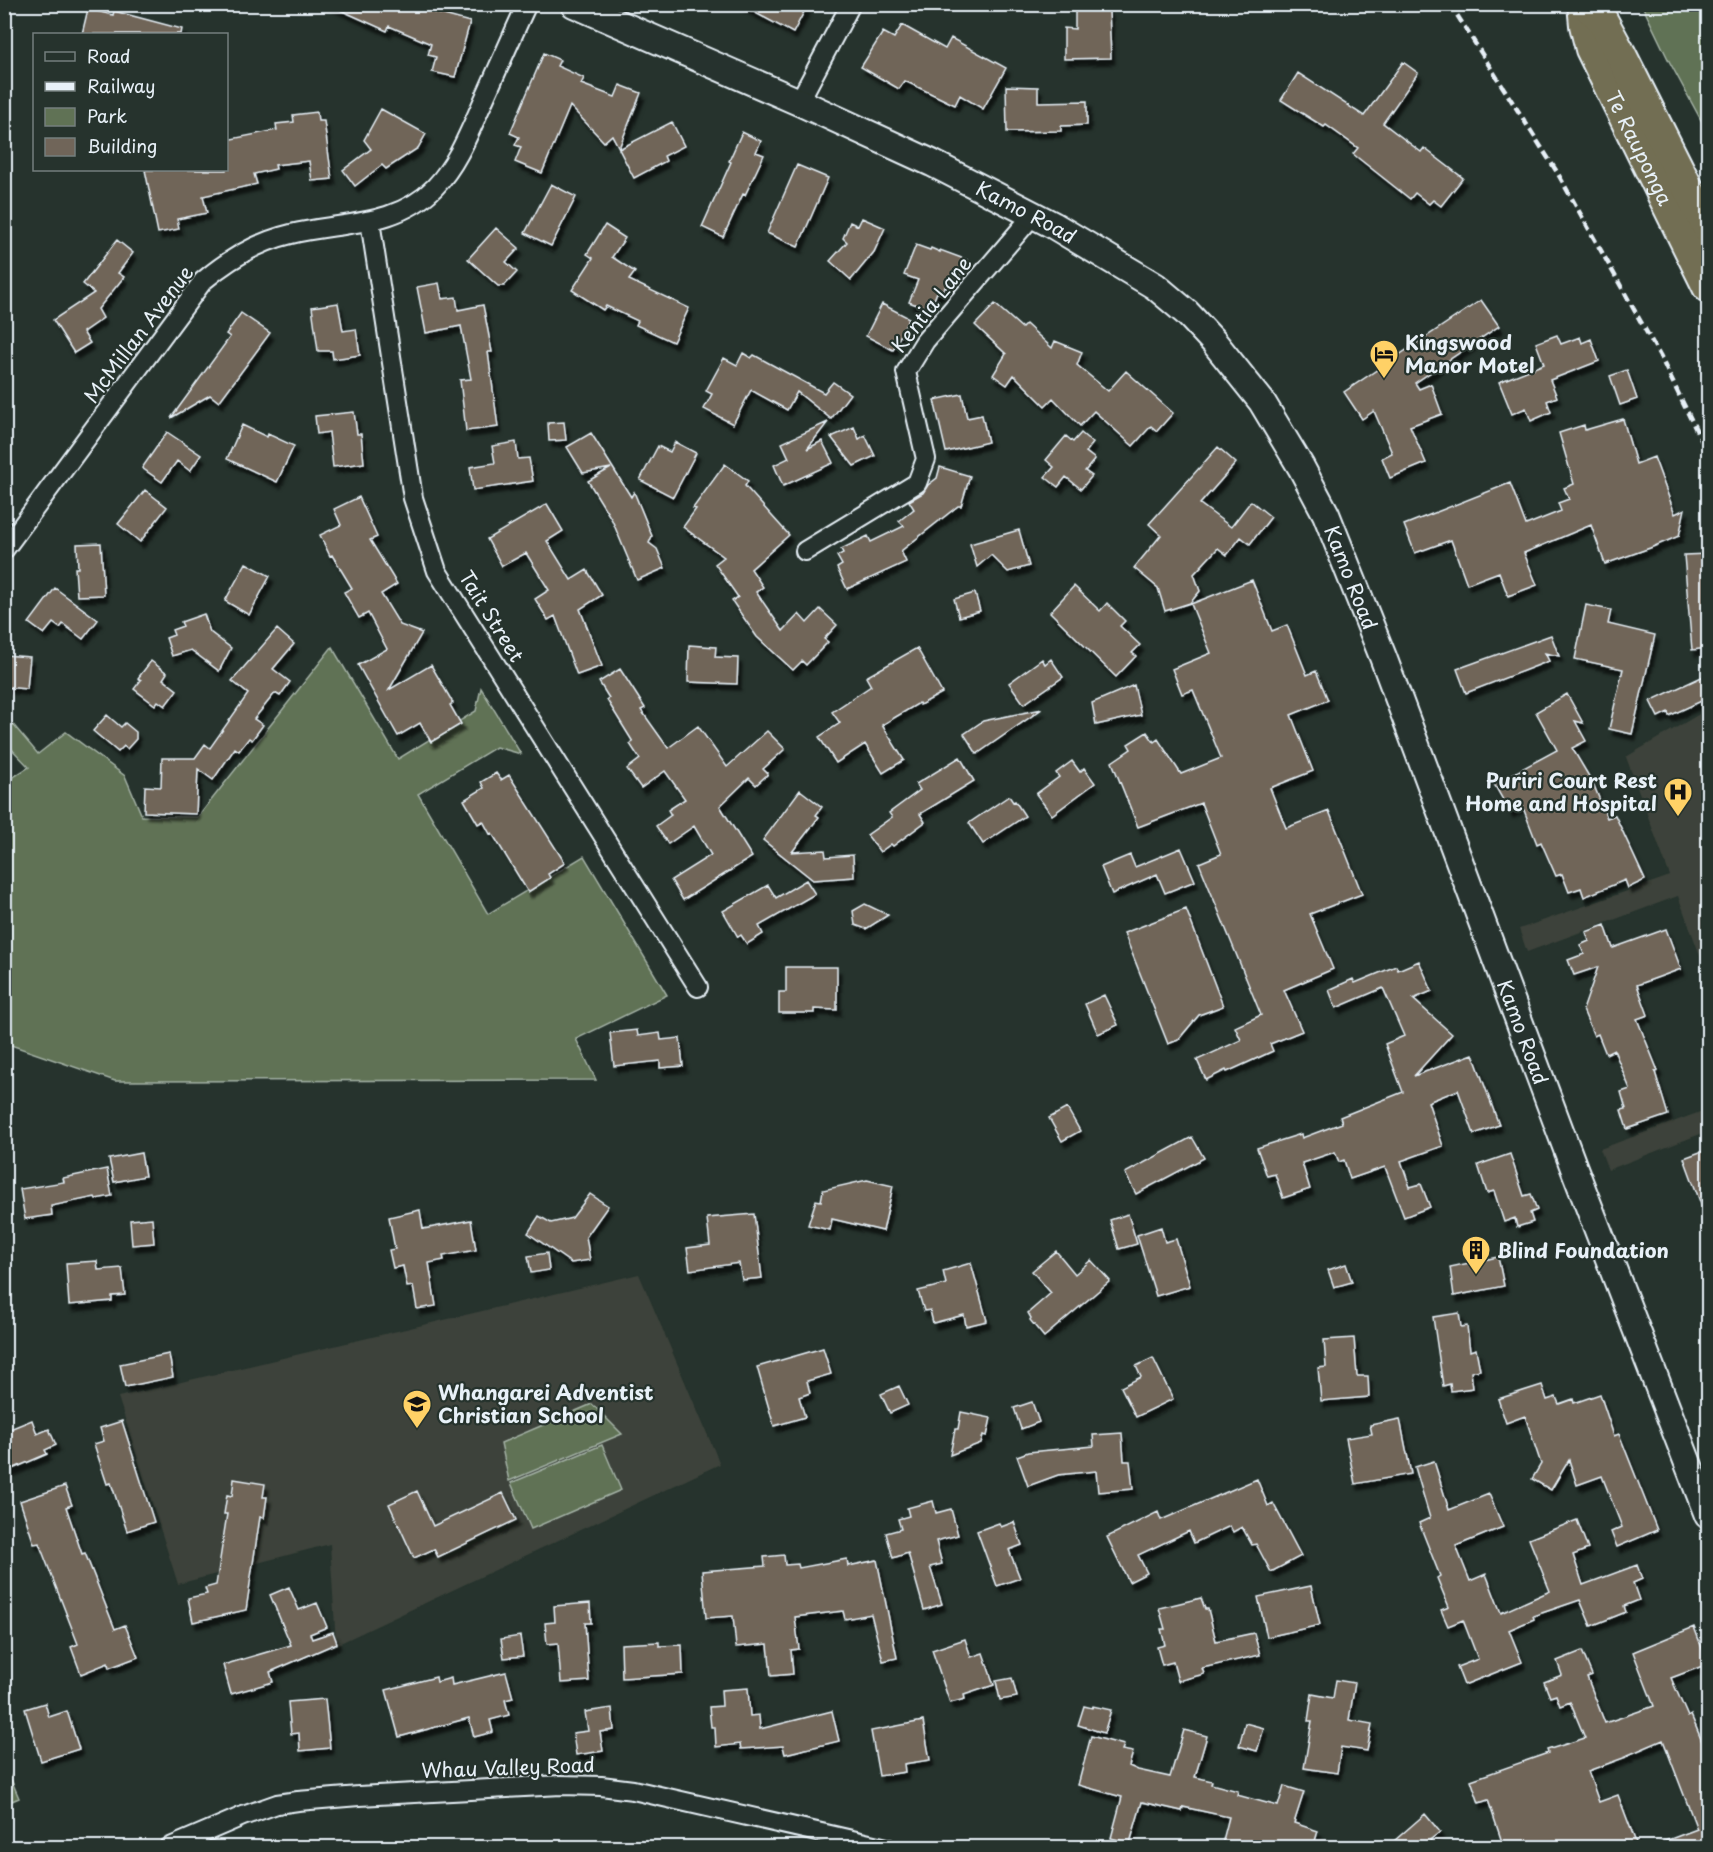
<svg xmlns="http://www.w3.org/2000/svg" width="1713" height="1852" viewBox="0 0 1713 1852" font-family="'Playpen Sans',sans-serif">
  <defs>
    <filter id="shadow"><feDropShadow dx="3.5" dy="6" stdDeviation="1.5" flood-color="#0009"/></filter>
  </defs>
  <rect width="100%" height="100%" fill="#26332d"/>
  <filter id="ink" filterUnits="userSpaceOnUse"><feTurbulence type="fractalNoise" baseFrequency=".0167" numOctaves="2"/><feDisplacementMap in="SourceGraphic" scale="12" xChannelSelector="R" yChannelSelector="G"/><feConvolveMatrix kernelMatrix="1 2 1 2 8 2 1 2 1" color-interpolation-filters="sRGB"/></filter>
  <g filter="url(#ink)">
    <!-- built -->
    <path fill="#3c423a" d="M 1708,709 L 1708,977 L 1678,896 L 1527,952 L 1519,929 L 1670,876 L 1626,757 Z
      M 1708,1109 L 1708,1131 L 1608,1170 L 1600,1149 Z
      M 639,1274 L 720,1464 L 336,1645 L 330,1544 L 178,1584 L 118,1397 Z"/>
    <!-- green -->
    <path fill="#607255" stroke="#a4b2a6" stroke-width="1.5" d="M 1642,5 L 1708,5 L 1708,133 L 1668,59 Z
      M 332,647 L 398,759 L 476,711 L 481,688 L 521,754 L 496,747 L 418,794 L 488,914 L 584,856 L 667,995 L 576,1039 L 596,1080 L 115,1081 L 5,1043 L 4,783 L 29,767 L 5,742 L 5,715 L 38,754 L 66,732 L 125,776 L 142,816 L 198,817 Z
      M 592,1404 L 622,1434 L 509,1481 L 501,1443 Z
      M 602,1445 L 621,1490 L 531,1529 L 511,1483 Z
      M 4,1763 L 19,1798 L 5,1804 L 4,1804 Z"/>
    <!-- building -->
    <path fill="#706559" stroke="#e8f1f8" stroke-width="1.5" filter="url(#shadow)" d="M 327,4 L 427,4 L 425,10 L 470,22 L 455,77 L 432,72 L 436,57 L 428,55 L 431,44 L 389,26 L 387,31 Z
      M 739,4 L 808,4 L 793,33 Z
      M 1075,4 L 1107,4 L 1107,11 L 1109,11 L 1111,58 L 1064,59 L 1064,28 L 1075,29 Z
      M 88,9 L 113,15 L 114,11 L 182,29 L 181,34 L 82,34 Z
      M 902,25 L 945,49 L 951,38 L 1006,68 L 983,109 L 960,95 L 955,105 L 905,81 L 899,89 L 861,67 L 883,32 L 894,38 Z
      M 544,53 L 560,60 L 557,66 L 584,78 L 581,84 L 615,97 L 620,85 L 641,93 L 619,148 L 612,135 L 604,142 L 570,106 L 542,173 L 515,162 L 521,147 L 515,145 L 519,137 L 510,133 Z
      M 1403,62 L 1418,73 L 1383,123 L 1421,152 L 1424,148 L 1463,178 L 1441,206 L 1433,200 L 1429,204 L 1415,193 L 1410,199 L 1353,154 L 1358,148 L 1326,125 L 1324,127 L 1281,100 L 1298,73 L 1364,116 Z
      M 1006,86 L 1038,87 L 1038,102 L 1087,101 L 1087,125 L 1061,126 L 1061,131 L 1007,132 Z
      M 381,109 L 426,134 L 418,148 L 386,169 L 382,165 L 355,186 L 343,170 L 371,149 L 364,140 Z
      M 317,112 L 318,121 L 324,121 L 332,179 L 312,181 L 309,161 L 275,165 L 276,169 L 254,174 L 257,184 L 203,196 L 207,213 L 177,219 L 179,229 L 158,233 L 145,170 L 226,170 L 226,140 L 277,130 L 276,124 L 294,122 L 293,115 Z
      M 672,122 L 684,146 L 664,156 L 666,161 L 634,178 L 619,149 Z
      M 742,132 L 761,141 L 756,152 L 764,155 L 745,195 L 743,194 L 723,237 L 702,227 L 731,162 L 729,161 Z
      M 797,165 L 828,178 L 798,247 L 767,233 Z
      M 551,184 L 576,197 L 551,246 L 525,233 Z
      M 862,218 L 885,228 L 874,252 L 851,280 L 830,261 L 847,242 L 843,238 L 850,222 L 858,226 Z
      M 605,225 L 625,238 L 612,257 L 635,272 L 629,280 L 689,308 L 673,342 L 636,325 L 638,321 L 606,306 L 603,310 L 572,290 L 593,258 L 587,254 Z
      M 496,228 L 519,248 L 506,262 L 517,272 L 504,286 L 498,286 L 468,259 Z
      M 117,240 L 133,253 L 118,273 L 124,277 L 98,309 L 103,318 L 83,332 L 90,343 L 74,353 L 53,320 L 94,293 L 83,284 Z
      M 916,245 L 930,250 L 931,248 L 940,252 L 940,250 L 967,260 L 956,288 L 953,291 L 945,287 L 942,294 L 937,292 L 930,310 L 909,302 L 918,280 L 904,275 Z
      M 439,283 L 442,299 L 456,297 L 458,310 L 483,305 L 492,352 L 488,352 L 498,427 L 466,431 L 460,380 L 471,379 L 461,326 L 426,333 L 417,287 Z
      M 1481,300 L 1499,326 L 1415,383 L 1419,389 L 1431,384 L 1442,414 L 1410,426 L 1426,463 L 1390,478 L 1382,458 L 1392,453 L 1374,411 L 1362,419 L 1344,392 Z
      M 338,303 L 343,331 L 356,329 L 360,355 L 333,359 L 332,351 L 318,351 L 312,307 Z
      M 882,304 L 909,318 L 893,350 L 866,336 Z
      M 995,304 L 1022,328 L 1026,324 L 1052,348 L 1055,341 L 1082,352 L 1077,365 L 1108,391 L 1126,371 L 1173,413 L 1157,431 L 1151,426 L 1133,446 L 1094,411 L 1080,426 L 1053,398 L 1045,406 L 1014,375 L 1007,385 L 993,375 L 1006,354 L 975,325 Z
      M 241,313 L 270,333 L 219,402 L 210,395 L 171,418 L 230,337 L 226,334 Z
      M 1557,335 L 1561,344 L 1580,337 L 1582,343 L 1591,339 L 1599,361 L 1550,380 L 1557,397 L 1547,401 L 1551,412 L 1531,421 L 1526,408 L 1512,414 L 1499,382 L 1544,364 L 1536,343 Z
      M 743,353 L 751,358 L 754,355 L 824,393 L 833,382 L 850,394 L 831,419 L 797,392 L 787,410 L 751,390 L 733,424 L 704,409 L 712,394 L 706,391 L 724,358 L 737,365 Z
      M 1627,370 L 1637,399 L 1620,405 L 1610,376 Z
      M 962,394 L 967,418 L 982,415 L 988,442 L 946,452 L 934,400 Z
      M 354,412 L 357,434 L 361,434 L 364,463 L 333,467 L 329,432 L 317,434 L 315,416 Z
      M 1623,419 L 1636,464 L 1654,457 L 1675,514 L 1685,509 L 1679,536 L 1650,548 L 1605,564 L 1591,525 L 1524,553 L 1537,585 L 1508,596 L 1499,572 L 1467,584 L 1451,540 L 1415,553 L 1404,525 L 1510,483 L 1526,525 L 1561,511 L 1558,503 L 1569,499 L 1564,488 L 1574,484 L 1559,433 L 1584,425 L 1585,430 Z
      M 564,422 L 566,440 L 549,441 L 548,423 Z
      M 828,422 L 807,449 L 822,441 L 833,463 L 783,486 L 774,465 L 789,458 L 782,443 Z
      M 242,425 L 267,437 L 268,434 L 294,446 L 277,482 L 227,459 Z
      M 854,427 L 859,439 L 865,435 L 875,456 L 854,466 L 831,437 Z
      M 167,432 L 201,455 L 190,471 L 177,461 L 162,482 L 142,468 Z
      M 591,433 L 631,497 L 634,492 L 652,536 L 649,543 L 657,549 L 665,568 L 637,580 L 612,520 L 588,481 L 611,468 L 583,473 L 567,447 Z
      M 1081,433 L 1093,443 L 1086,452 L 1095,459 L 1085,471 L 1092,476 L 1081,489 L 1066,477 L 1058,487 L 1045,477 L 1054,467 L 1046,460 L 1066,436 L 1073,442 Z
      M 516,442 L 518,459 L 529,458 L 533,481 L 473,490 L 470,467 L 495,463 L 492,446 Z
      M 675,442 L 696,453 L 673,497 L 640,480 L 658,446 L 670,452 Z
      M 1218,447 L 1236,463 L 1200,504 L 1231,527 L 1251,501 L 1271,517 L 1250,544 L 1241,537 L 1227,555 L 1218,548 L 1194,574 L 1200,591 L 1190,603 L 1165,611 L 1158,588 L 1134,568 L 1161,535 L 1149,524 Z
      M 725,464 L 748,481 L 745,486 L 789,535 L 751,569 L 763,587 L 756,592 L 783,631 L 799,614 L 807,623 L 820,609 L 837,625 L 824,639 L 828,642 L 806,665 L 802,661 L 793,670 L 757,637 L 732,601 L 738,597 L 715,564 L 724,557 L 683,527 L 696,509 L 693,508 Z
      M 940,467 L 970,476 L 961,506 L 958,506 L 901,551 L 906,562 L 847,589 L 837,568 L 842,565 L 837,556 L 843,553 L 841,549 L 868,536 L 871,542 L 904,526 L 899,521 L 914,509 L 909,501 L 923,493 L 928,485 L 937,478 Z
      M 145,490 L 167,507 L 140,542 L 118,524 Z
      M 359,497 L 377,537 L 370,540 L 397,584 L 381,594 L 400,625 L 422,633 L 389,690 L 431,665 L 453,703 L 450,705 L 461,724 L 431,742 L 420,723 L 398,736 L 358,665 L 387,649 L 368,613 L 359,618 L 344,592 L 352,588 L 332,555 L 330,556 L 320,535 L 341,525 L 334,509 Z
      M 547,504 L 563,531 L 547,541 L 571,580 L 587,570 L 602,595 L 580,609 L 602,666 L 577,675 L 555,616 L 548,620 L 535,599 L 549,590 L 526,553 L 502,566 L 487,539 Z
      M 1019,530 L 1029,566 L 1008,572 L 991,555 L 977,567 L 970,544 Z
      M 101,543 L 104,595 L 77,596 L 75,568 L 78,568 L 77,544 Z
      M 1708,554 L 1708,648 L 1692,650 L 1684,555 Z
      M 246,563 L 270,576 L 249,615 L 225,601 Z
      M 1252,580 L 1272,631 L 1287,625 L 1307,675 L 1316,671 L 1328,700 L 1291,715 L 1313,771 L 1270,788 L 1286,828 L 1329,811 L 1362,894 L 1310,914 L 1333,969 L 1284,990 L 1302,1031 L 1270,1044 L 1273,1051 L 1227,1072 L 1226,1070 L 1206,1080 L 1197,1060 L 1241,1040 L 1235,1027 L 1261,1015 L 1199,863 L 1221,854 L 1201,803 L 1138,827 L 1112,762 L 1131,749 L 1128,744 L 1147,732 L 1154,742 L 1158,739 L 1181,774 L 1221,758 L 1193,690 L 1182,694 L 1172,669 L 1211,653 L 1191,604 Z
      M 1074,586 L 1100,611 L 1107,603 L 1125,621 L 1120,626 L 1140,645 L 1132,653 L 1136,656 L 1116,677 L 1050,612 Z
      M 55,588 L 98,620 L 83,639 L 63,624 L 60,628 L 53,623 L 44,634 L 29,623 Z
      M 975,593 L 980,611 L 959,617 L 954,599 Z
      M 1586,605 L 1611,610 L 1608,624 L 1655,635 L 1632,734 L 1609,729 L 1623,669 L 1575,659 Z
      M 204,614 L 210,632 L 231,648 L 219,671 L 191,650 L 172,656 L 166,638 L 174,635 L 172,630 L 183,626 L 181,622 Z
      M 277,629 L 294,644 L 273,669 L 290,682 L 280,696 L 275,693 L 254,719 L 263,725 L 252,740 L 249,738 L 239,751 L 235,748 L 213,780 L 198,769 L 196,814 L 144,812 L 145,786 L 161,787 L 162,758 L 195,758 L 205,744 L 210,748 L 248,694 L 232,681 Z
      M 1551,635 L 1559,656 L 1545,653 L 1549,661 L 1466,693 L 1457,669 Z
      M 689,645 L 716,647 L 715,657 L 738,658 L 737,684 L 688,682 Z
      M 917,648 L 942,693 L 920,705 L 919,703 L 882,725 L 904,760 L 883,773 L 865,744 L 836,763 L 819,737 L 840,723 L 832,712 L 871,686 L 866,677 Z
      M 4,655 L 30,657 L 27,689 L 4,687 Z
      M 1042,659 L 1045,664 L 1051,659 L 1063,677 L 1024,704 L 1009,683 Z
      M 151,661 L 167,673 L 163,679 L 177,690 L 165,706 L 158,701 L 155,705 L 134,689 L 141,680 L 138,678 Z
      M 620,669 L 645,708 L 641,710 L 668,748 L 698,726 L 727,767 L 767,731 L 785,749 L 763,769 L 768,774 L 756,785 L 749,778 L 720,806 L 752,857 L 683,900 L 671,880 L 711,855 L 694,826 L 668,844 L 656,826 L 671,815 L 668,810 L 685,799 L 665,771 L 641,788 L 627,769 L 640,759 L 630,744 L 633,742 L 607,700 L 609,698 L 599,682 Z
      M 1708,674 L 1708,698 L 1669,716 L 1668,712 L 1658,717 L 1650,701 Z
      M 1134,685 L 1141,715 L 1096,725 L 1092,703 Z
      M 1567,694 L 1583,723 L 1575,721 L 1586,741 L 1572,748 L 1593,783 L 1607,818 L 1615,815 L 1645,880 L 1628,888 L 1625,880 L 1584,897 L 1581,888 L 1569,892 L 1562,874 L 1556,876 L 1541,842 L 1537,844 L 1522,805 L 1510,812 L 1494,784 L 1557,750 L 1536,712 Z
      M 1042,709 L 977,754 L 964,734 L 983,721 Z
      M 107,715 L 121,727 L 125,723 L 136,732 L 136,739 L 127,749 L 124,746 L 118,752 L 93,731 Z
      M 960,757 L 974,781 L 920,814 L 925,822 L 893,846 L 891,844 L 880,852 L 867,835 L 892,817 L 889,813 L 920,790 L 916,784 Z
      M 1072,761 L 1080,772 L 1084,768 L 1095,783 L 1052,815 L 1036,794 L 1059,777 L 1056,773 Z
      M 496,773 L 501,780 L 509,775 L 565,863 L 548,874 L 550,878 L 528,892 L 492,833 L 490,834 L 483,821 L 478,824 L 464,800 L 484,788 L 481,782 Z
      M 800,790 L 822,807 L 816,815 L 819,817 L 792,852 L 825,850 L 826,857 L 853,855 L 854,877 L 813,880 L 763,840 Z
      M 1009,796 L 1013,802 L 1015,801 L 1025,816 L 983,844 L 969,823 Z
      M 1181,848 L 1195,881 L 1165,893 L 1157,874 L 1112,894 L 1101,867 L 1130,855 L 1135,867 Z
      M 806,880 L 815,894 L 759,926 L 763,934 L 747,944 L 741,935 L 738,937 L 723,911 L 768,885 L 776,898 Z
      M 865,904 L 888,915 L 866,929 L 855,925 L 853,911 Z
      M 1186,909 L 1223,1006 L 1199,1015 L 1178,1040 L 1168,1044 L 1124,933 Z
      M 1605,925 L 1613,948 L 1666,929 L 1681,969 L 1637,985 L 1648,1015 L 1637,1019 L 1658,1071 L 1655,1072 L 1668,1115 L 1627,1129 L 1621,1110 L 1626,1109 L 1621,1092 L 1630,1089 L 1614,1050 L 1606,1054 L 1598,1034 L 1594,1036 L 1583,1010 L 1598,967 L 1574,975 L 1568,960 L 1584,954 L 1580,945 L 1589,941 L 1586,932 Z
      M 1419,961 L 1432,991 L 1413,999 L 1452,1034 L 1414,1076 L 1473,1054 L 1499,1125 L 1474,1134 L 1458,1090 L 1428,1102 L 1443,1146 L 1401,1161 L 1410,1187 L 1421,1184 L 1430,1207 L 1404,1217 L 1385,1167 L 1350,1179 L 1344,1160 L 1339,1162 L 1335,1152 L 1302,1163 L 1310,1189 L 1283,1198 L 1275,1174 L 1267,1176 L 1257,1148 L 1301,1134 L 1302,1138 L 1342,1123 L 1340,1117 L 1403,1092 L 1385,1044 L 1404,1036 L 1383,988 L 1336,1008 L 1329,990 L 1353,979 L 1355,983 L 1396,966 L 1398,970 Z
      M 786,967 L 837,967 L 837,1010 L 814,1009 L 814,1013 L 779,1013 L 779,992 L 786,992 Z
      M 1104,995 L 1118,1025 L 1098,1034 L 1085,1004 Z
      M 637,1030 L 638,1036 L 660,1033 L 661,1040 L 680,1038 L 683,1066 L 660,1068 L 660,1061 L 614,1066 L 610,1033 Z
      M 1067,1108 L 1080,1131 L 1062,1141 L 1049,1118 Z
      M 1192,1137 L 1204,1158 L 1136,1194 L 1125,1173 Z
      M 1708,1149 L 1708,1218 L 1706,1218 L 1684,1158 Z
      M 141,1153 L 145,1176 L 114,1182 L 109,1159 Z
      M 1510,1154 L 1524,1196 L 1531,1194 L 1537,1210 L 1530,1213 L 1533,1222 L 1517,1227 L 1515,1218 L 1504,1222 L 1494,1191 L 1487,1193 L 1478,1165 Z
      M 107,1169 L 112,1196 L 96,1199 L 95,1197 L 51,1206 L 52,1215 L 25,1219 L 20,1189 L 64,1182 L 63,1178 Z
      M 867,1180 L 893,1186 L 883,1231 L 832,1219 L 830,1230 L 808,1225 L 816,1200 L 821,1201 L 823,1190 Z
      M 590,1194 L 608,1206 L 586,1237 L 590,1260 L 571,1263 L 528,1233 L 539,1216 L 551,1223 L 572,1218 Z
      M 420,1210 L 423,1229 L 471,1220 L 476,1250 L 443,1256 L 444,1260 L 429,1263 L 436,1306 L 417,1309 L 413,1286 L 407,1287 L 403,1266 L 393,1268 L 389,1250 L 395,1249 L 389,1217 Z
      M 754,1214 L 762,1278 L 742,1280 L 739,1263 L 690,1270 L 687,1248 L 710,1245 L 707,1218 Z
      M 1128,1214 L 1137,1244 L 1119,1249 L 1110,1220 Z
      M 152,1218 L 154,1243 L 132,1245 L 130,1220 Z
      M 1161,1227 L 1165,1242 L 1176,1239 L 1190,1286 L 1156,1296 L 1137,1235 Z
      M 1056,1251 L 1075,1274 L 1091,1260 L 1110,1281 L 1044,1337 L 1030,1320 L 1031,1318 L 1028,1313 L 1051,1293 L 1032,1271 Z
      M 547,1253 L 549,1270 L 531,1273 L 528,1256 Z
      M 1498,1257 L 1504,1286 L 1454,1296 L 1450,1267 Z
      M 97,1261 L 98,1270 L 122,1268 L 125,1295 L 112,1296 L 112,1301 L 69,1305 L 66,1263 Z
      M 971,1263 L 987,1321 L 966,1326 L 964,1315 L 933,1323 L 930,1310 L 924,1311 L 918,1291 L 946,1284 L 943,1271 Z
      M 1346,1264 L 1352,1282 L 1334,1287 L 1328,1270 Z
      M 1459,1313 L 1461,1327 L 1467,1326 L 1470,1351 L 1476,1349 L 1480,1370 L 1471,1372 L 1473,1388 L 1451,1391 L 1450,1384 L 1443,1386 L 1433,1317 Z
      M 1354,1338 L 1357,1376 L 1368,1376 L 1369,1397 L 1321,1401 L 1318,1368 L 1326,1367 L 1324,1340 Z
      M 823,1348 L 831,1374 L 807,1381 L 810,1393 L 799,1397 L 805,1417 L 774,1426 L 757,1367 Z
      M 169,1354 L 173,1377 L 125,1387 L 120,1364 Z
      M 1153,1358 L 1173,1399 L 1136,1417 L 1121,1387 L 1141,1377 L 1136,1366 Z
      M 1542,1385 L 1547,1400 L 1556,1397 L 1559,1404 L 1573,1399 L 1574,1403 L 1600,1394 L 1614,1436 L 1619,1434 L 1657,1530 L 1617,1547 L 1611,1532 L 1622,1527 L 1602,1476 L 1577,1485 L 1569,1460 L 1551,1490 L 1532,1479 L 1541,1464 L 1525,1416 L 1506,1423 L 1498,1399 Z
      M 899,1386 L 908,1405 L 890,1413 L 881,1394 Z
      M 1032,1402 L 1039,1422 L 1021,1429 L 1014,1408 Z
      M 961,1412 L 991,1418 L 987,1436 L 983,1435 L 981,1443 L 950,1455 L 955,1429 L 958,1429 Z
      M 1400,1419 L 1411,1474 L 1355,1484 L 1346,1438 L 1372,1434 L 1370,1425 Z
      M 32,1420 L 37,1434 L 49,1429 L 56,1445 L 45,1450 L 47,1454 L 5,1472 L 5,1431 Z
      M 122,1421 L 154,1522 L 127,1531 L 111,1483 L 107,1484 L 94,1444 L 104,1441 L 100,1428 Z
      M 1122,1433 L 1124,1461 L 1130,1461 L 1133,1489 L 1098,1492 L 1096,1471 L 1058,1475 L 1028,1486 L 1017,1456 L 1028,1452 L 1094,1446 L 1093,1435 Z
      M 1434,1461 L 1449,1510 L 1489,1494 L 1503,1527 L 1456,1546 L 1470,1581 L 1486,1574 L 1501,1613 L 1550,1591 L 1529,1539 L 1577,1520 L 1588,1549 L 1573,1555 L 1583,1585 L 1637,1565 L 1642,1579 L 1633,1583 L 1639,1600 L 1624,1606 L 1626,1612 L 1591,1626 L 1580,1600 L 1533,1616 L 1534,1619 L 1509,1630 L 1522,1662 L 1464,1685 L 1457,1667 L 1478,1659 L 1463,1620 L 1448,1626 L 1441,1610 L 1449,1607 L 1437,1578 L 1440,1576 L 1419,1523 L 1430,1518 L 1415,1467 Z
      M 234,1479 L 265,1484 L 263,1497 L 267,1497 L 264,1518 L 260,1517 L 246,1610 L 193,1622 L 188,1598 L 207,1594 L 205,1588 L 216,1585 L 227,1514 L 224,1514 L 227,1495 L 232,1496 Z
      M 1257,1479 L 1268,1506 L 1273,1503 L 1301,1556 L 1271,1572 L 1256,1544 L 1252,1545 L 1242,1527 L 1233,1532 L 1230,1526 L 1194,1543 L 1189,1531 L 1138,1555 L 1147,1573 L 1129,1582 L 1107,1537 L 1158,1512 L 1161,1520 Z
      M 65,1486 L 72,1505 L 66,1507 L 82,1554 L 85,1553 L 115,1629 L 125,1625 L 138,1657 L 109,1668 L 108,1663 L 81,1674 L 71,1647 L 78,1644 L 39,1543 L 34,1544 L 20,1501 Z
      M 417,1491 L 433,1526 L 503,1493 L 516,1520 L 438,1557 L 434,1549 L 414,1558 L 389,1504 Z
      M 933,1501 L 936,1513 L 951,1509 L 958,1535 L 936,1541 L 942,1564 L 930,1567 L 942,1604 L 924,1610 L 908,1553 L 893,1558 L 886,1533 L 901,1529 L 898,1519 L 909,1516 L 907,1508 Z
      M 1014,1522 L 1022,1545 L 1009,1550 L 1020,1578 L 997,1586 L 977,1531 L 999,1523 L 1001,1527 Z
      M 784,1555 L 785,1565 L 798,1564 L 799,1568 L 847,1559 L 848,1566 L 877,1560 L 897,1658 L 883,1661 L 871,1614 L 845,1619 L 843,1611 L 795,1617 L 799,1649 L 791,1650 L 793,1674 L 771,1676 L 768,1644 L 736,1647 L 733,1616 L 706,1618 L 702,1571 L 765,1566 L 764,1557 Z
      M 1311,1586 L 1320,1625 L 1267,1637 L 1258,1597 Z
      M 289,1587 L 299,1610 L 317,1603 L 327,1627 L 310,1634 L 312,1639 L 333,1632 L 337,1643 L 270,1672 L 273,1682 L 231,1694 L 223,1665 L 291,1645 L 270,1595 Z
      M 1201,1598 L 1205,1609 L 1208,1609 L 1216,1641 L 1254,1633 L 1260,1655 L 1202,1668 L 1204,1674 L 1178,1681 L 1173,1662 L 1162,1665 L 1157,1647 L 1165,1645 L 1161,1629 L 1165,1629 L 1159,1608 Z
      M 590,1603 L 591,1623 L 585,1623 L 589,1681 L 561,1683 L 558,1643 L 547,1644 L 545,1623 L 555,1622 L 554,1606 Z
      M 1694,1627 L 1708,1664 L 1671,1678 L 1688,1717 L 1691,1715 L 1708,1756 L 1708,1848 L 1652,1848 L 1652,1846 L 1697,1829 L 1663,1740 L 1628,1755 L 1629,1756 L 1588,1771 L 1599,1802 L 1618,1795 L 1638,1848 L 1504,1848 L 1488,1800 L 1479,1803 L 1471,1780 L 1548,1753 L 1547,1750 L 1585,1738 L 1570,1702 L 1560,1706 L 1556,1695 L 1550,1697 L 1544,1682 L 1562,1675 L 1557,1661 L 1582,1651 L 1592,1675 L 1587,1677 L 1605,1723 L 1654,1706 L 1633,1652 Z
      M 520,1636 L 523,1656 L 504,1658 L 501,1639 Z
      M 965,1639 L 971,1657 L 983,1653 L 994,1685 L 964,1695 L 965,1699 L 950,1703 L 932,1650 Z
      M 659,1642 L 659,1646 L 682,1645 L 683,1674 L 622,1678 L 621,1644 Z
      M 506,1672 L 513,1698 L 505,1700 L 509,1715 L 490,1720 L 493,1732 L 474,1737 L 469,1718 L 399,1737 L 386,1690 L 436,1677 L 437,1682 L 451,1678 L 452,1685 Z
      M 1012,1678 L 1017,1697 L 1000,1700 L 996,1681 Z
      M 1336,1680 L 1355,1683 L 1349,1720 L 1372,1724 L 1367,1751 L 1341,1747 L 1337,1773 L 1304,1768 L 1312,1721 L 1308,1721 L 1312,1694 L 1333,1698 Z
      M 748,1688 L 750,1716 L 759,1715 L 760,1729 L 832,1711 L 839,1741 L 785,1754 L 783,1746 L 741,1749 L 740,1744 L 716,1747 L 715,1727 L 711,1727 L 709,1707 L 722,1706 L 721,1690 Z
      M 325,1699 L 330,1748 L 300,1751 L 299,1733 L 291,1734 L 288,1702 Z
      M 45,1703 L 49,1717 L 67,1711 L 79,1749 L 41,1761 L 25,1709 Z
      M 1084,1706 L 1092,1708 L 1093,1706 L 1111,1710 L 1104,1733 L 1078,1725 Z
      M 612,1708 L 614,1730 L 600,1732 L 603,1751 L 576,1755 L 573,1733 L 588,1731 L 585,1712 Z
      M 923,1721 L 930,1760 L 904,1764 L 905,1772 L 879,1776 L 871,1731 Z
      M 1245,1723 L 1264,1728 L 1257,1751 L 1239,1746 Z
      M 1184,1730 L 1207,1736 L 1195,1777 L 1212,1781 L 1211,1784 L 1238,1791 L 1237,1795 L 1278,1806 L 1284,1786 L 1304,1792 L 1294,1823 L 1318,1831 L 1313,1848 L 1221,1848 L 1229,1817 L 1183,1807 L 1182,1811 L 1142,1802 L 1130,1843 L 1111,1838 L 1122,1797 L 1078,1785 L 1091,1736 L 1124,1745 L 1122,1750 L 1133,1752 L 1129,1766 L 1138,1770 L 1170,1777 Z
      M 1425,1814 L 1440,1832 L 1430,1840 L 1436,1848 L 1386,1848 Z"/>
    <g fill="none" stroke-linecap="round" stroke-linejoin="round">
      <!-- minor casing -->
      <g stroke="#e8f1f8" stroke-width="22">
        <path id="minor" d="M 799,102 L 851,4
          M 370,221 L 413,498 L 437,571 L 698,987
          M 4,550 L 203,281 C 229,259 257,242 291,234 C 340,222 397,227 435,187 C 457,164 469,133 482,104 C 497,71 511,38 527,4
          M 805,551 L 917,483 L 926,459 L 906,372 L 925,341 L 1034,214
          M 168,1848 L 243,1816 L 277,1804 L 298,1801 L 359,1796 L 561,1785 L 601,1786 L 633,1790 L 887,1848"/>
      </g>
      <!-- secondary casing -->
      <g stroke="#e8f1f8" stroke-width="30">
        <g id="secondary">
          <path id="s1" d="M 574,4 L 799,102 L 932,163 L 1053,225 L 1155,286 L 1187,313 L 1214,342 L 1262,402 L 1301,467 L 1326,514 L 1383,657 L 1574,1168 L 1708,1515"/>
        </g>
      </g>
      <!-- trunk casing -->
      <g stroke="#e8f1f8" stroke-width="34">
        <g id="trunk">
          <path id="s2" d="M 1583,4 L 1585,25 L 1591,49 L 1708,287"/>
          <path d="M 1585,4 L 1601,18 L 1620,53 L 1708,228"/>
        </g>
      </g>
      <!-- minor -->
      <use href="#minor" stroke="#26332d" stroke-width="18"/>
      <!-- secondary -->
      <use href="#secondary" stroke="#26332d" stroke-width="26"/>
      <!-- trunk -->
      <use href="#trunk" stroke="#726e52" stroke-width="30"/>
      <!-- rail -->
      <path stroke="#e8f1f8" stroke-width="4.5" stroke-dasharray="9 4.5" stroke-linecap="butt" d="M 1450,4 L 1557,172 L 1660,356 L 1708,454"/>
    </g>
  </g>
  <!-- icons -->
  <defs>
    <g id="hotel-pin" transform="scale(1.5)"><path d="M0 17L-7.5 6A9.5 9.5 0 1 1 7.5 6Z" fill="#ffd166" stroke="#26332d"/><path d="M-6-4.5h1.5V1H6V5H4.5V3h-9V5H-6ZM-4 0a1.8 1.8 0 1 1 3.6 0ZM.5 0V-2.5h3Q6-2.5 6 0Z" fill="#111"/></g>
    <g id="hospital-pin" transform="scale(1.5)"><path d="M0 17L-7.5 6A9.5 9.5 0 1 1 7.5 6Z" fill="#ffd166" stroke="#26332d"/><path d="M-5-5h3v3.5h4V-5h3V5h-3V1.5h-4V5h-3Z" fill="#111"/></g>
    <g id="building-pin" transform="scale(1.5)"><path d="M0 17L-7.5 6A9.5 9.5 0 1 1 7.5 6Z" fill="#ffd166" stroke="#26332d"/><path d="M-4-6H4V6H1V3H-1V6H-4ZM-2.5-4.3h1.7v1.8h-1.7ZM.8-4.3h1.7v1.8H.8ZM-2.5-1h1.7V.8h-1.7ZM.8-1h1.7V.8H.8Z" fill="#111"/></g>
    <g id="school-pin" transform="scale(1.5)"><path d="M0 17L-7.5 6A9.5 9.5 0 1 1 7.5 6Z" fill="#ffd166" stroke="#26332d"/><path d="M0-5L7-2L0 1L-7-2ZM-4 1L0 2.5L4 1V4Q0 6-4 4Z" fill="#111"/></g>
  </defs>
  <g fill-rule="evenodd">
    <use href="#hotel-pin" x="1384" y="354"/>
    <use href="#hospital-pin" x="1678" y="792"/>
    <use href="#building-pin" x="1476" y="1250"/>
    <use href="#school-pin" x="417" y="1404"/>
  </g>
  <g text-anchor="middle" dominant-baseline="central" stroke-width="4.5" stroke-linejoin="round" paint-order="stroke">
    <!-- street labels -->
    <g font-size="20" fill="#e8f1f8" stroke="#26332d">
      <text stroke="none"><textPath href="#s2" startOffset="156">Te Rauponga</textPath></text>
      <text stroke="none"><textPath href="#s1" startOffset="498">Kamo Road</textPath></text>
      <text transform="translate(931 304) rotate(-52)">Kentia Lane</text>
      <text transform="translate(138 334) rotate(-53)">McMillan Avenue</text>
      <text stroke="none"><textPath href="#s1" startOffset="1002">Kamo Road</textPath></text>
      <text transform="translate(492 616) rotate(58)">Tait Street</text>
      <text stroke="none"><textPath href="#s1" startOffset="1488">Kamo Road</textPath></text>
      <text transform="translate(508 1767) rotate(-2)">Whau Valley Road</text>
    </g>
    <!-- poi labels -->
    <g font-size="20" font-weight="bold" fill="#e8f1f8" stroke="#26332d" text-anchor="start">
      <text x="1405" y="342">Kingswood<tspan x="1405" dy="23">Manor Motel</tspan></text>
      <text x="1657" y="780" text-anchor="end">Puriri Court Rest<tspan x="1657" dy="23">Home and Hospital</tspan></text>
      <text x="1497" y="1250">Blind Foundation</text>
      <text x="438" y="1392">Whangarei Adventist<tspan x="438" dy="23">Christian School</tspan></text>
    </g>
  </g>
  <!-- margin -->
  <rect width="1713" height="1852" fill="none" stroke="#26332d" stroke-width="24"/>
  <rect x="12" y="12" width="1689" height="1828" fill="none" stroke="#e8f1f8" stroke-width="2" filter="url(#ink)"/>
  <!-- legend -->
  <rect x="33" y="33" width="195" height="138" fill="#26332d" stroke="#747f7e" stroke-width="1.5"/>
  <rect x="45" y="52" width="30" height="9" fill="#26332d" stroke="#747f7e" stroke-width="1.5"/>
  <text x="87" y="63" font-size="18" fill="#e8f1f8">Road</text>
  <rect x="45" y="82" width="30" height="9" fill="#e8f1f8" stroke="#747f7e" stroke-width="1.5"/>
  <text x="87" y="93" font-size="18" fill="#e8f1f8">Railway</text>
  <rect x="45" y="108" width="30" height="18" fill="#607255" stroke="#747f7e" stroke-width="1.5"/>
  <text x="87" y="123" font-size="18" fill="#e8f1f8">Park</text>
  <rect x="45" y="138" width="30" height="18" fill="#706559" stroke="#747f7e" stroke-width="1.5"/>
  <text x="87" y="153" font-size="18" fill="#e8f1f8">Building</text>
</svg>
